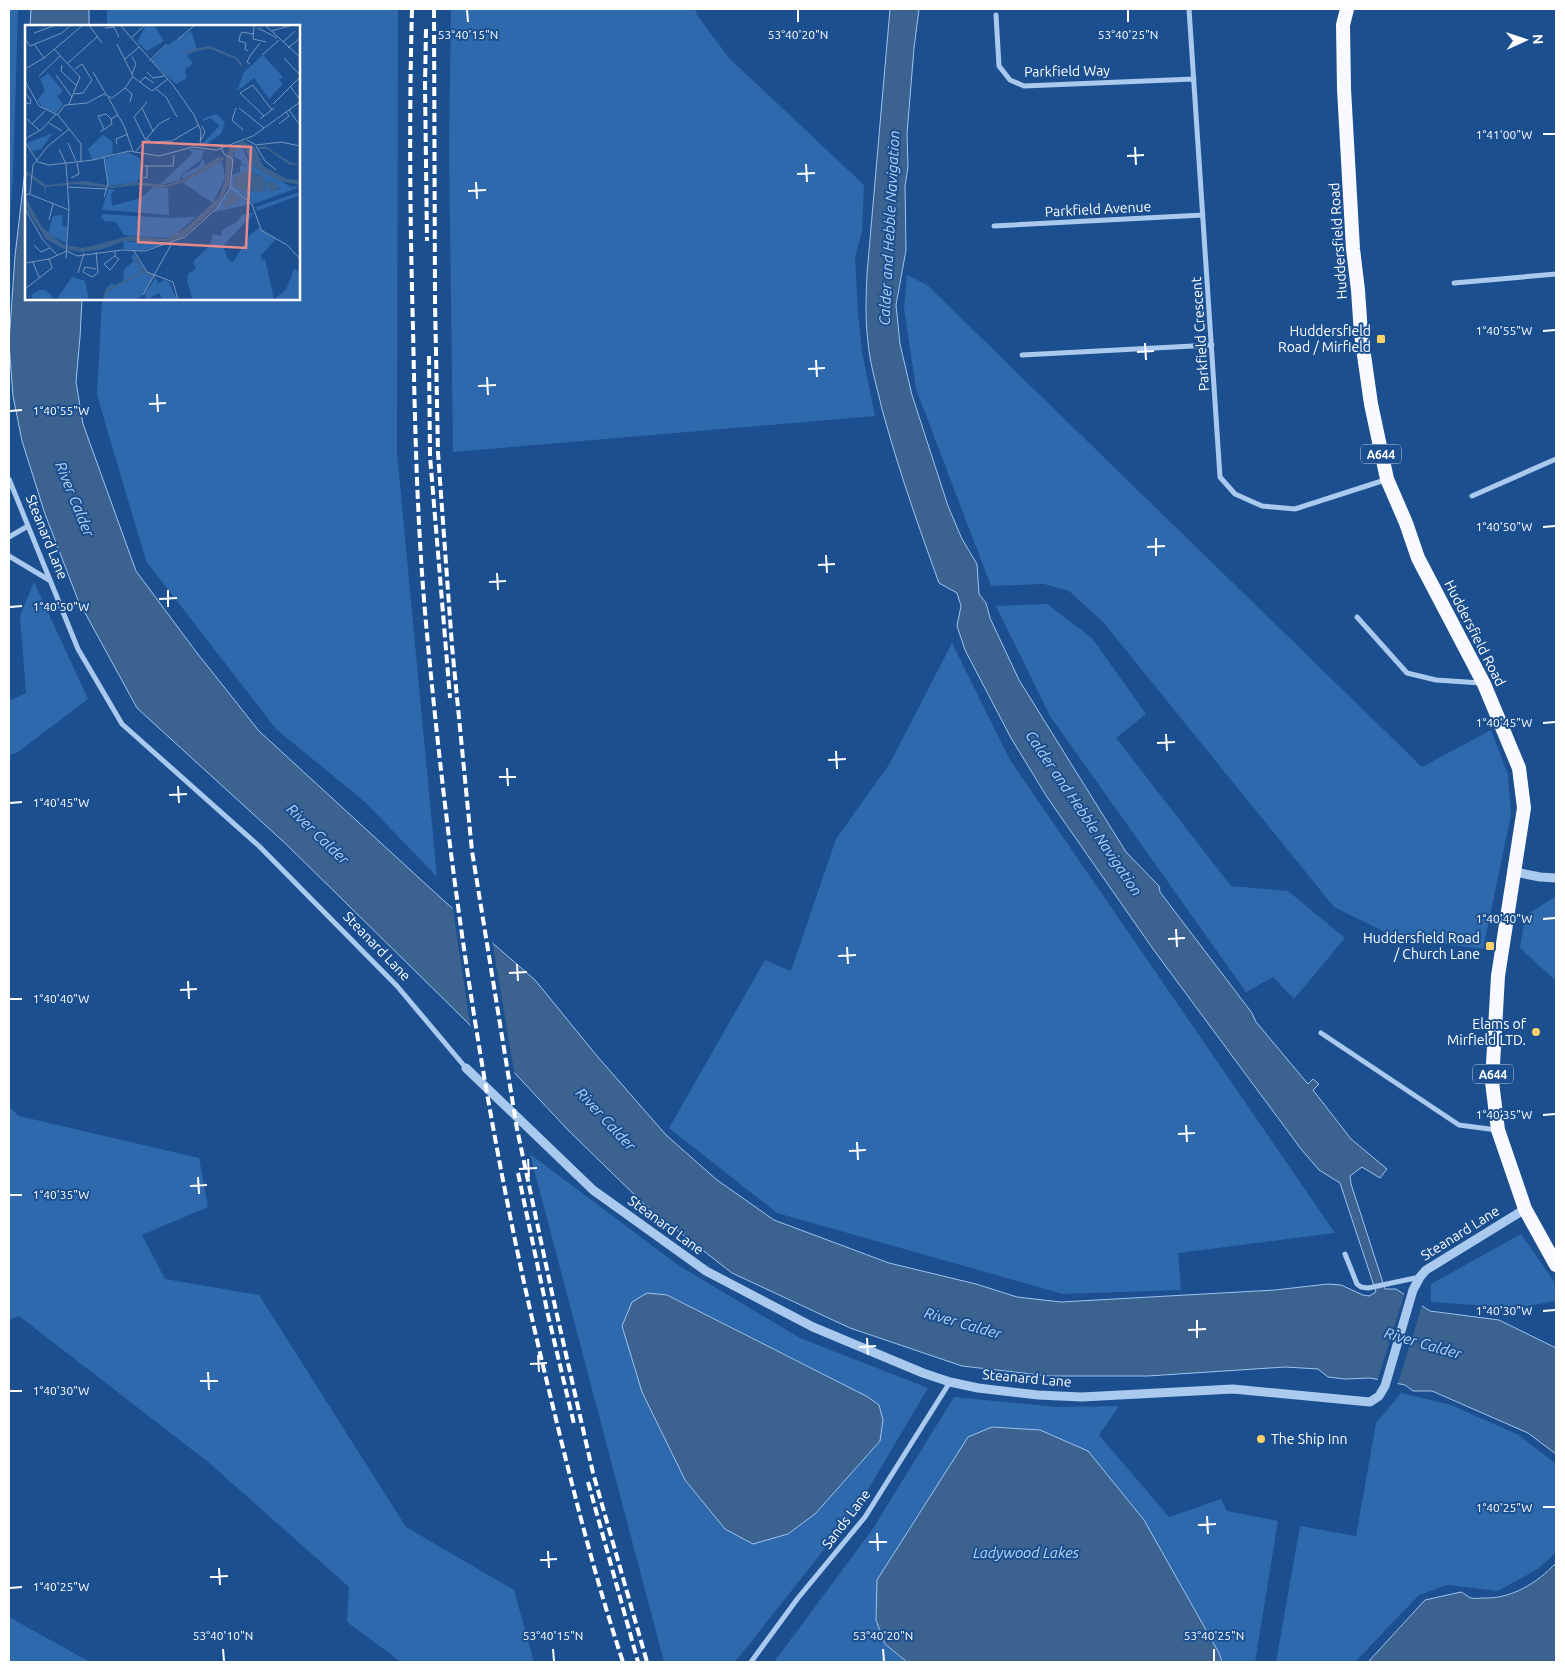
<svg xmlns="http://www.w3.org/2000/svg" width="1565" height="1671" viewBox="0 0 1565 1671" font-family="Ubuntu,sans-serif">
  <rect width="100%" height="100%" fill="#1b4f8f"/>
  <!-- green -->
  <path fill="#2e69ad" fill-rule="evenodd" d="M 9,9 L 18,9 L 13,174 L 9,230 Z
    M 107,9 L 398,9 L 397,453 L 437,877 L 366,803 L 276,729 L 146,561 L 97,395 L 102,299 L 299,299 L 299,26 L 107,26 Z
    M 451,9 L 695,9 L 697,15 L 729,58 L 864,185 L 862,232 L 855,257 L 858,313 L 862,352 L 875,416 L 453,452 L 449,148 Z
    M 907,275 L 927,285 L 1422,767 L 1491,730 L 1508,775 L 1511,815 L 1483,949 L 1395,937 L 1334,907 L 1103,622 L 1069,591 L 1044,584 L 991,586 L 916,389 L 904,308 Z
    M 34,582 L 88,699 L 18,752 L 9,755 L 9,701 L 26,693 L 20,616 Z
    M 1047,604 L 1092,638 L 1146,714 L 1116,738 L 1231,886 L 1288,891 L 1345,938 L 1294,999 L 1273,977 L 1246,992 L 1050,716 L 996,606 Z
    M 952,643 L 1010,760 L 1335,1233 L 1178,1253 L 1181,1290 L 1063,1294 L 777,1213 L 669,1128 L 765,960 L 791,971 L 836,839 L 890,763 Z
    M 1556,896 L 1556,981 L 1520,948 L 1525,916 Z
    M 9,1107 L 19,1116 L 199,1158 L 208,1207 L 142,1235 L 165,1279 L 259,1295 L 406,1527 L 514,1590 L 534,1662 L 401,1662 L 347,1622 L 349,1587 L 208,1462 L 19,1316 L 9,1320 Z
    M 530,1154 L 678,1265 L 800,1338 L 928,1388 L 857,1508 L 735,1662 L 664,1662 ZM 667,1295 L 868,1397 L 879,1406 L 880,1441 L 815,1514 L 788,1534 Z
    M 1521,1234 L 1556,1284 L 1556,1301 L 1516,1308 L 1431,1302 L 1431,1284 Z
    M 1401,1393 L 1451,1405 L 1519,1435 L 1556,1464 L 1556,1552 L 1538,1569 L 1498,1591 L 1447,1585 L 1419,1595 L 1355,1662 L 1276,1662 L 1300,1526 L 1356,1536 L 1376,1423 Z
    M 954,1397 L 1056,1407 L 1119,1406 L 1099,1435 L 1169,1517 L 1221,1499 L 1227,1511 L 1278,1521 L 1255,1662 L 1222,1662 L 1219,1653 L 876,1620 L 885,1644 L 907,1662 L 774,1662 L 872,1530 Z
    M 9,1617 L 90,1662 L 9,1662 Z"/>
  <!-- water -->
  <path fill="#3c6290" stroke="#9cc4f0" d="M 31,9 L 89,9 L 89,26 L 30,26 Z
    M 890,9 L 919,9 L 914,48 L 907,134 L 908,167 L 905,186 L 906,250 L 896,305 L 900,344 L 912,395 L 948,506 L 962,539 L 977,564 L 979,594 L 986,603 L 990,618 L 1019,680 L 1126,852 L 1159,886 L 1160,892 L 1252,1013 L 1256,1022 L 1308,1084 L 1313,1079 L 1319,1084 L 1313,1090 L 1351,1139 L 1387,1169 L 1380,1178 L 1362,1167 L 1350,1176 L 1351,1184 L 1385,1289 L 1396,1289 L 1430,1311 L 1499,1320 L 1556,1348 L 1556,1454 L 1528,1433 L 1432,1391 L 1413,1391 L 1405,1385 L 1370,1378 L 1345,1379 L 1328,1377 L 1318,1369 L 1285,1367 L 1148,1376 L 1049,1376 L 962,1366 L 850,1328 L 732,1273 L 646,1206 L 568,1130 L 465,1020 L 287,845 L 137,708 L 78,600 L 45,514 L 22,441 L 13,396 L 9,343 L 15,256 L 25,170 L 26,138 L 26,299 L 82,299 L 80,337 L 76,382 L 83,424 L 136,571 L 197,653 L 259,731 L 443,900 L 535,980 L 597,1056 L 666,1135 L 717,1180 L 774,1220 L 889,1263 L 976,1284 L 1017,1297 L 1061,1302 L 1275,1290 L 1328,1284 L 1341,1285 L 1363,1295 L 1369,1296 L 1376,1292 L 1340,1183 L 1319,1170 L 1301,1149 L 1153,949 L 1047,797 L 1011,738 L 965,650 L 957,626 L 961,606 L 957,593 L 939,583 C 918,525 898,468 882,409 C 877,387 870,365 868,342 C 865,319 866,297 867,274 Z
    M 647,1293 L 667,1295 L 868,1397 L 879,1405 L 883,1420 L 880,1441 L 815,1514 L 788,1534 L 753,1544 L 725,1529 L 685,1480 L 642,1392 L 622,1326 L 632,1302 Z
    M 992,1427 L 1040,1430 L 1088,1451 L 1144,1520 L 1219,1653 L 1222,1662 L 907,1662 L 885,1644 L 876,1620 L 877,1580 L 968,1437 Z
    M 1556,1563 L 1556,1662 L 1368,1662 L 1425,1600 L 1461,1592 C 1464,1593 1468,1597 1471,1598 C 1475,1599 1480,1598 1483,1598 C 1512,1599 1537,1583 1556,1563 Z"/>
  <!-- pier -->
  <path fill="#1b4f8f" d="M 452,904 L 492,940 L 515,1077 L 471,1030 Z
    M 1405,1292 L 1423,1303 L 1397,1386 L 1377,1382 Z"/>
  <g fill="none" stroke-linecap="round" stroke-linejoin="round">
    <!-- minor -->
    <path stroke="#a9c9ee" stroke-width="5" d="M 1189,9 L 1220,477 L 1235,494 L 1262,506 L 1295,509 L 1385,480
      M 996,15 L 999,66 L 1010,80 L 1024,86 L 1194,79
      M 994,226 L 1203,215
      M 1454,283 L 1556,274
      M 1022,355 L 1212,345
      M 9,479 L 78,649 L 122,724 L 259,846 L 397,986 L 466,1068
      M 1472,496 L 1556,459
      M 9,537 L 28,526
      M 9,556 L 49,580
      M 1357,617 L 1407,673 L 1436,680 L 1481,683
      M 1321,1033 L 1459,1125 L 1497,1130
      M 1345,1254 L 1357,1284 L 1361,1287 L 1368,1288 L 1420,1277
      M 751,1662 L 798,1598 L 865,1517 L 950,1382"/>
    <!-- tertiary -->
    <path stroke="#a9c9ee" stroke-width="9" d="M 1515,872 L 1540,877 L 1556,878
      M 466,1068 L 593,1190 L 706,1271 L 813,1327 L 923,1373 L 950,1382 L 978,1388 L 1038,1395 L 1082,1397 L 1233,1389 L 1370,1402 L 1379,1396 L 1385,1386 L 1413,1290 L 1420,1277 L 1426,1270 L 1525,1209"/>
    <!-- trunk -->
    <path stroke="#f8faff" stroke-width="14" d="M 1347,9 L 1343,25 L 1344,89 L 1353,249 L 1358,290 L 1361,334 L 1371,404 L 1387,479 L 1406,523 L 1418,558 L 1484,684 L 1519,768 L 1524,808 L 1498,976 L 1492,1082 L 1498,1130 L 1521,1197 L 1525,1209 L 1556,1265"/>
    <!-- rail -->
    <path stroke="#fff" stroke-width="4" stroke-dasharray="9 4" stroke-linecap="butt" d="M 412,9 C 409,115 410,222 413,328 C 415,427 417,525 426,623 C 449,876 486,1131 546,1378 C 569,1473 592,1569 623,1662
      M 434,9 L 435,302 L 438,453 L 452,646 L 472,851 L 517,1129 L 552,1293 L 593,1473 L 647,1662
      M 426,29 L 425,86 L 427,241
      M 429,356 L 430,456 L 450,698
      M 518,1173 L 548,1315 L 574,1424
      M 588,1482 L 638,1662"/>
  </g>
  <!-- ticks -->
  <path fill="none" stroke="#fff" stroke-width="2" d="M 467,10 L 468,22M 798,10 L 798,22M 1128,10 L 1128,22M 1543,134 L 1555,134M 1135,147 L 1136,165M 1127,156 L 1144,155M 806,164 L 807,182M 797,174 L 815,173M 476,182 L 477,199M 468,191 L 486,190M 1543,331 L 1555,330M 1145,343 L 1146,360M 1137,352 L 1154,351M 816,360 L 817,377M 808,369 L 825,368M 487,377 L 488,395M 478,386 L 496,385M 157,394 L 158,412M 149,404 L 166,403M 10,411 L 22,410M 1543,527 L 1555,526M 1156,538 L 1156,556M 1147,547 L 1165,546M 826,555 L 827,573M 818,565 L 835,564M 497,573 L 498,590M 489,582 L 506,581M 168,590 L 168,607M 159,599 L 177,598M 10,607 L 22,606M 1543,723 L 1555,722M 1166,734 L 1167,751M 1157,743 L 1175,742M 836,751 L 837,769M 828,760 L 846,759M 507,768 L 508,786M 499,777 L 516,777M 178,786 L 179,803M 169,795 L 187,794M 10,803 L 22,802M 1543,919 L 1555,918M 1176,929 L 1177,947M 1168,939 L 1185,938M 847,947 L 848,964M 838,956 L 856,955M 517,964 L 518,981M 509,973 L 527,972M 188,981 L 189,999M 180,990 L 197,989M 10,999 L 22,999M 1543,1115 L 1555,1114M 1186,1125 L 1187,1142M 1178,1134 L 1195,1133M 857,1142 L 858,1160M 849,1151 L 866,1150M 528,1159 L 529,1177M 519,1169 L 537,1168M 198,1177 L 199,1194M 190,1186 L 207,1185M 10,1195 L 22,1195M 1543,1311 L 1555,1310M 1197,1320 L 1197,1338M 1188,1330 L 1206,1329M 867,1338 L 868,1355M 859,1347 L 876,1346M 538,1355 L 539,1372M 530,1364 L 547,1363M 208,1372 L 209,1390M 200,1381 L 218,1381M 10,1391 L 22,1391M 1543,1507 L 1555,1507M 1207,1516 L 1208,1534M 1198,1525 L 1216,1524M 877,1533 L 878,1551M 869,1542 L 887,1542M 548,1551 L 549,1568M 540,1560 L 557,1559M 219,1568 L 220,1585M 210,1577 L 228,1576M 10,1588 L 22,1587M 223,1649 L 224,1661M 553,1649 L 554,1661M 883,1649 L 884,1661M 1214,1649 L 1214,1661"/>
  <!-- markers -->
  <g fill="#ffd166" stroke="#1b4f8f" stroke-width="2">
    <rect x="1376" y="334" width="10" height="10" rx="2.5"/>
    <rect x="1485" y="941" width="10" height="10" rx="2.5"/>
    <circle cx="1536" cy="1032" r="5"/>
    <circle cx="1261" cy="1439" r="5"/>
  </g>
  <g text-anchor="middle" dominant-baseline="central" stroke-width="4" stroke-linejoin="round" paint-order="stroke">
    <!-- shield labels -->
    <g fill="#1b4f8f" stroke="#bbcadd" stroke-width="1">
      <rect x="1361" y="444.5" width="40" height="19" rx="4"/>
      <rect x="1473" y="1064.5" width="40" height="19" rx="4"/>
    </g>
    <g font-size="12" font-weight="bold" fill="#fff">
      <text x="1381" y="454">A644</text>
      <text x="1493" y="1074">A644</text>
    </g>
    <!-- street labels -->
    <g font-size="14" fill="#fff" stroke="#1b4f8f">
      <text transform="translate(1067 71) rotate(-1)">Parkfield Way</text>
      <text transform="translate(1098 209) rotate(-3)">Parkfield Avenue</text>
      <text transform="translate(1338 241) rotate(-94)">Huddersfield Road</text>
      <text transform="translate(1200 334) rotate(-94)">Parkfield Crescent</text>
      <text transform="translate(47 537) rotate(68)">Steanard Lane</text>
      <text transform="translate(1475 633) rotate(63)">Huddersfield Road</text>
      <text transform="translate(377 946) rotate(46)">Steanard Lane</text>
      <text transform="translate(666 1225) rotate(36)">Steanard Lane</text>
      <text transform="translate(1460 1233) rotate(-32)">Steanard Lane</text>
      <text transform="translate(1027 1378) rotate(5)">Steanard Lane</text>
      <text transform="translate(846 1519) rotate(-53)">Sands Lane</text>
    </g>
    <!-- poi labels -->
    <g font-size="14" fill="#fff" stroke="#1b4f8f" text-anchor="end">
      <text x="1371" y="331">Huddersfield<tspan x="1371" dy="16">Road / Mirfield</tspan></text>
      <text x="1480" y="938">Huddersfield Road<tspan x="1480" dy="16">/ Church Lane</tspan></text>
      <text x="1526" y="1024">Elams of<tspan x="1526" dy="16">Mirfield LTD.</tspan></text>
      <text x="1271" y="1439" text-anchor="start">The Ship Inn</text>
    </g>
    <!-- water labels -->
    <g font-size="15" font-style="italic" fill="#b5d3f5" stroke="#1b4f8f">
      <text transform="translate(889 228) rotate(-87)">Calder and Hebble Navigation</text>
      <text transform="translate(75 499) rotate(68)">River Calder</text>
      <text transform="translate(1084 813) rotate(56)">Calder and Hebble Navigation</text>
      <text transform="translate(318 834) rotate(44)">River Calder</text>
      <text transform="translate(606 1119) rotate(47)">River Calder</text>
      <text transform="translate(963 1323) rotate(16)">River Calder</text>
      <text transform="translate(1423 1343) rotate(16)">River Calder</text>
      <text x="1026" y="1552">Ladywood Lakes</text>
    </g>
  </g>
  <!-- overview -->
  <g transform="translate(25 25)">
    <rect width="275" height="275" fill="#1b4f8f"/>
    <path d="M 121,0 L 129,0 L 139,16 L 122,26 L 112,17 ZM 166,6 L 172,24 L 162,31 L 168,38 L 160,45 L 162,53 L 151,59 L 126,36 L 141,21 ZM 238,30 L 258,52 L 254,55 L 258,59 L 244,74 L 229,53 L 212,66 L 219,47 ZM 23,48 L 38,66 L 32,72 L 38,79 L 31,88 L 17,82 L 12,75 L 20,66 L 15,54 ZM 191,89 L 200,97 L 196,109 L 177,122 L 176,120 L 194,101 L 186,93 L 179,96 L 177,94 ZM 28,108 L 16,124 L 7,126 L 2,118 ZM 78,110 L 87,116 L 88,130 L 67,135 L 63,124 ZM 217,121 L 221,131 L 227,141 L 216,139 L 216,135 L 208,132 L 213,122 ZM 165,124 L 179,125 L 176,135 L 157,149 L 154,156 L 134,160 L 167,129 ZM 102,127 L 115,133 L 117,150 L 112,157 L 83,161 L 80,134 ZM 178,134 L 181,141 L 156,155 L 158,149 L 174,141 ZM 197,136 L 200,153 L 188,178 L 158,158 ZM 215,140 L 231,141 L 269,164 L 266,161 L 275,162 L 229,179 L 206,161 L 207,150 L 215,147 ZM 230,148 L 233,152 L 234,148 L 242,158 L 245,157 L 255,164 L 249,166 L 242,160 L 239,166 L 209,160 L 209,155 ZM 128,162 L 143,163 L 144,190 L 77,185 L 83,164 L 90,165 L 86,169 L 87,181 L 116,173 ZM 206,162 L 227,179 L 189,187 L 202,170 ZM 275,167 L 275,170 L 232,186 L 231,182 ZM 230,187 L 198,221 L 203,234 L 208,237 L 225,210 L 234,203 L 251,214 L 236,230 L 237,235 L 240,234 L 249,274 L 261,265 L 269,244 L 275,247 L 275,275 L 168,275 L 162,256 L 163,249 L 171,244 L 168,237 L 185,220 L 188,209 L 196,211 L 197,205 L 213,196 L 217,190 ZM 77,189 L 144,193 L 171,192 L 150,210 L 139,213 L 99,210 L 91,197 L 80,196 L 76,193 ZM 38,190 L 37,200 L 42,202 L 41,218 L 23,208 L 28,191 ZM 98,216 L 135,219 L 143,218 L 118,225 L 99,224 ZM 109,229 L 122,248 L 130,251 L 117,271 L 108,275 L 78,275 L 81,264 L 87,258 L 89,261 L 98,256 L 99,244 L 109,236 L 106,232 ZM 47,252 L 60,256 L 64,275 L 31,275 ZM 131,253 L 133,258 L 139,255 L 144,257 L 152,275 L 137,275 L 134,268 L 121,275 L 120,268 ZM 15,265 L 21,265 L 30,275 L 9,275 L 6,270 Z" fill="#2e69ad" fill-rule="evenodd"/>
    <path d="M 218,116 L 231,123 L 240,121 L 265,137 L 275,139 L 265,140 L 242,124 L 231,124 L 238,141 L 262,154 L 275,155 L 275,160 L 254,156 L 227,141 L 220,124 L 215,121 L 208,130 L 204,160 L 193,180 L 159,211 L 146,216 L 99,216 L 78,224 L 57,227 L 39,224 L 21,214 L 0,182 L 0,171 L 17,202 L 39,220 L 58,223 L 105,211 L 141,214 L 161,203 L 194,172 L 200,156 L 201,133 L 164,155 L 140,163 L 112,160 L 87,163 L 52,159 L 21,162 L 20,169 L 19,162 L 2,150 L 0,165 L 0,145 L 21,160 L 59,156 L 88,161 L 111,157 L 142,160 L 160,154 L 193,132 L 201,133 L 205,122 ZM 226,144 L 232,152 L 235,148 L 242,158 L 249,157 L 255,163 L 246,167 L 242,160 L 238,167 L 218,166 L 209,160 L 210,152 ZM 207,166 L 215,174 L 201,182 L 199,179 Z" fill="#3c6290"/>
    <path fill="none" stroke="#3c6290" stroke-width="2.5" d="M 160,28 L 184,22 L 211,33 L 217,41M 110,231 L 115,243 L 130,253M 79,275 L 81,266 L 119,246"/>
    <path fill="none" stroke="#7695bc" stroke-width="1" d="M 64,0 L 77,18M 95,0 L 148,60 L 169,90 L 176,106 L 175,121M 240,0 L 275,32M 229,1 L 228,14 L 241,17M 80,3 L 89,2 L 94,12M 233,3 L 252,13M 246,6 L 268,0M 9,8 L 31,0M 107,12 L 120,0M 0,14 L 5,21 L 37,8 L 46,0M 153,14 L 170,0M 258,17 L 270,6M 9,19 L 19,33M 263,23 L 275,13M 30,25 L 55,52 L 44,79M 223,26 L 220,24 L 221,18 L 214,16 L 215,11 L 217,7 L 228,9M 237,30 L 254,15M 259,33 L 275,50M 100,34 L 114,22M 124,36 L 142,19M 43,38 L 73,11M 225,39 L 222,37 L 225,31 L 235,18M 37,40 L 36,46 L 52,61M 0,44 L 19,33 L 58,0M 68,47 L 81,69M 122,47 L 128,53 L 139,51M 107,49 L 111,39 L 107,32M 31,50 L 47,72M 14,51 L 35,31M 108,52 L 127,66 L 143,54M 0,56 L 14,81 L 33,90 L 56,119 L 56,136M 115,57 L 120,52 L 129,58M 265,61 L 275,75M 100,63 L 107,69 L 105,77M 131,64 L 141,72 L 152,92M 0,68 L 6,75 L 5,79 L 0,78M 49,69 L 58,68 L 67,55 L 57,39 L 50,44M 83,72 L 99,101 L 108,126M 87,73 L 100,63 L 108,51 L 92,19M 248,79 L 275,52M 117,83 L 128,106M 211,83 L 207,95 L 218,105M 214,83 L 239,103M 264,85 L 274,99M 32,90 L 40,80 L 62,78 L 79,69 L 87,73M 239,91 L 215,68 L 228,60 L 247,85M 2,94 L 14,105M 235,94 L 249,83M 24,98 L 37,106M 7,99 L 20,86M 254,99 L 264,91 L 261,87M 79,104 L 73,91 L 81,89 L 86,94M 75,107 L 87,99 L 86,94 L 93,90M 0,114 L 17,104 L 31,89M 120,114 L 109,92 L 122,77M 121,114 L 127,117 L 147,116 L 174,100M 176,115 L 180,107 L 177,101M 222,115 L 231,120 L 256,117 L 275,121M 0,117 L 13,137 L 24,140 L 68,135 L 104,126 L 134,131 L 168,122 L 191,125 L 228,111 L 275,77M 43,118 L 51,136M 92,119 L 91,114 L 103,109M 231,121 L 240,136 L 251,145M 34,124 L 41,139 L 44,184 L 41,233M 111,126 L 134,99 L 145,93M 117,130 L 117,141 L 148,141 L 149,130M 46,153 L 54,149 L 52,138M 118,153 L 122,152 L 122,141M 205,161 L 227,179 L 236,205 L 262,220 L 275,234M 42,162 L 82,164M 4,169 L 44,185M 0,171 L 5,168 L 8,140 L 23,121 L 44,104M 79,172 L 83,159 L 79,133M 0,184 L 18,215 L 32,230M 24,195 L 28,179M 9,220 L 16,227 L 25,223M 90,226 L 90,231 L 79,239 L 85,245 L 94,234 L 90,231M 109,226 L 122,247 L 148,257 L 153,275M 8,237 L 14,252M 0,238 L 24,234 L 42,226 L 52,231 L 97,225 L 120,226 L 160,212 L 192,183 L 205,163 L 208,134 L 200,130 L 196,123M 71,244 L 60,242 L 58,247 L 67,252 L 73,248 L 71,227M 53,248 L 59,228M 0,264 L 27,243 L 24,234M 118,270 L 147,218"/>
    <path fill="#e88989" fill-opacity="0.15" stroke="#e88989" stroke-width="2.5" d="M 118,117 L 226,122 L 221,223 L 113,217 Z"/>
    <rect width="275" height="275" fill="none" stroke="#fff" stroke-width="2.5"/>
  </g>
  <g font-size="12" text-anchor="middle" fill="#fff" stroke="#1b4f8f" stroke-width="4" stroke-linejoin="round" paint-order="stroke">
    <text x="468" y="39">53°40'15"N</text>
    <text x="798" y="39">53°40'20"N</text>
    <text x="1128" y="39">53°40'25"N</text>
    <text x="1504" y="139">1°41'00"W</text>
    <text x="1504" y="335">1°40'55"W</text>
    <text x="61" y="415">1°40'55"W</text>
    <text x="1504" y="531">1°40'50"W</text>
    <text x="61" y="611">1°40'50"W</text>
    <text x="1504" y="727">1°40'45"W</text>
    <text x="61" y="807">1°40'45"W</text>
    <text x="1504" y="923">1°40'40"W</text>
    <text x="61" y="1003">1°40'40"W</text>
    <text x="1504" y="1119">1°40'35"W</text>
    <text x="61" y="1199">1°40'35"W</text>
    <text x="1504" y="1315">1°40'30"W</text>
    <text x="61" y="1395">1°40'30"W</text>
    <text x="1504" y="1512">1°40'25"W</text>
    <text x="61" y="1591">1°40'25"W</text>
    <text x="223" y="1640">53°40'10"N</text>
    <text x="553" y="1640">53°40'15"N</text>
    <text x="883" y="1640">53°40'20"N</text>
    <text x="1214" y="1640">53°40'25"N</text>
  </g>
  <!-- border -->
  <rect width="1565" height="1671" fill="none" stroke="#ffffff" stroke-width="20"/>
  <!-- north arrow -->
  <g transform="translate(1525 40) rotate(87)" stroke="#1b4f8f" stroke-width="4" paint-order="stroke">
  <path d="M0-4L9 19L0 12L-9 19Z" fill="#ffffff"/>
  <text y="-8" font-size="14" font-weight="bold" text-anchor="middle" fill="#ffffff">N</text>
  </g>
</svg>
